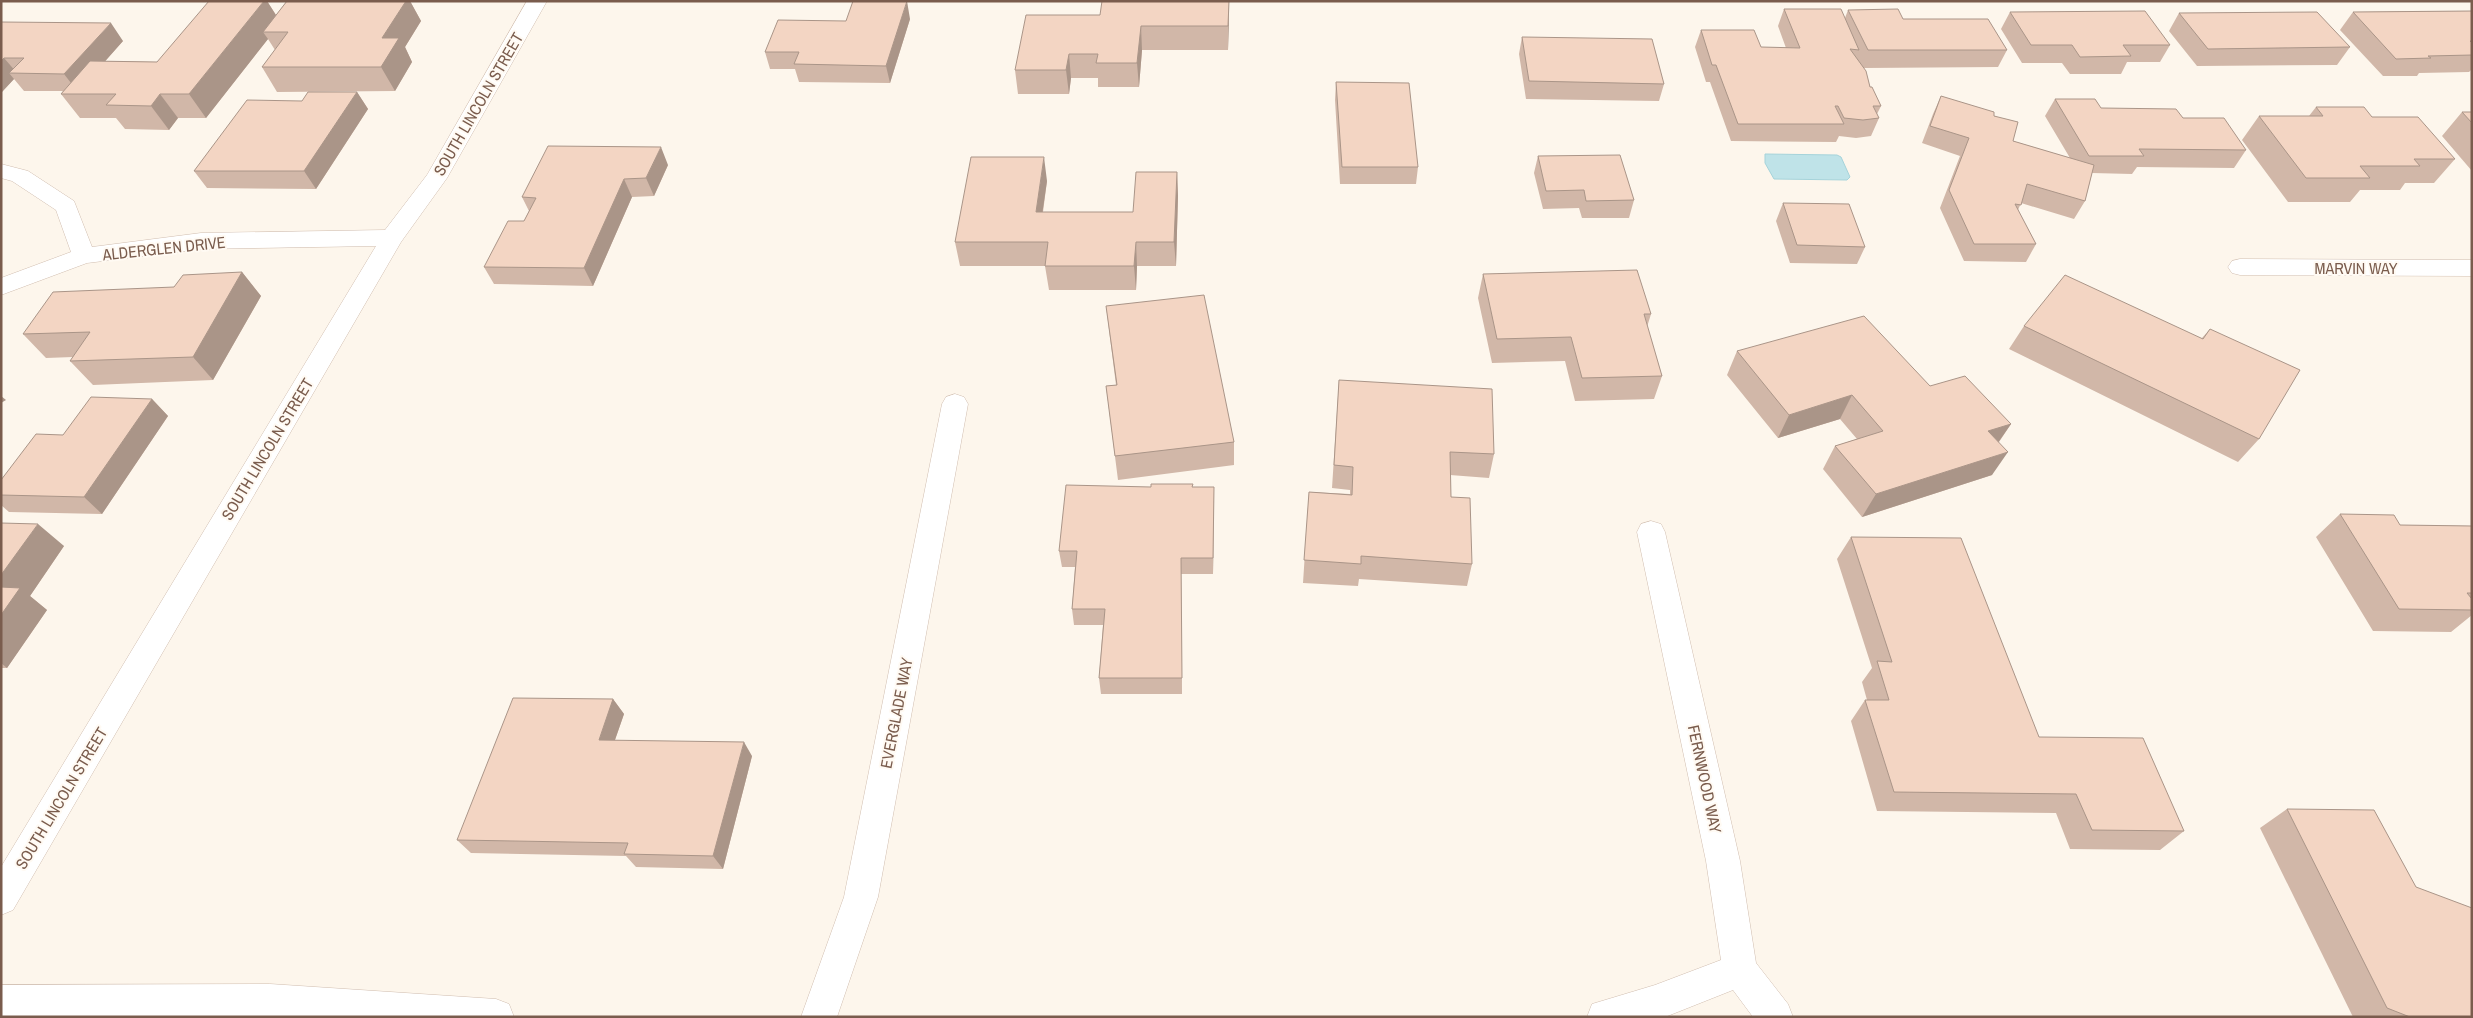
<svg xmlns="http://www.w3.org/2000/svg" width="2473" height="1018" viewBox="0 0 2473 1018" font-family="'Archivo Narrow',sans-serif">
  <rect width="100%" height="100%" fill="#fdf6ec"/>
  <!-- water -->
  <path fill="#bfe3e8" stroke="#a5d3da" d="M 1765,154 L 1837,155 L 1841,157 L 1850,177 L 1847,180 L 1774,179 L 1765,163 Z"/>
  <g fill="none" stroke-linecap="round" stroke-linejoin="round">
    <!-- minor casing -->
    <g stroke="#d1beb0" stroke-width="1">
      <path id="minor" d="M 527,1 L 547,1 L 447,178 L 401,242 L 13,910 L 1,915 L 1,867 L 376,246 L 201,249 L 87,263 L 1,295 L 1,278 L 71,252 L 56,210 L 12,181 L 1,178 L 1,164 L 28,171 L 74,201 L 92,247 L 201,233 L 385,230 L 427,175 Z
        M 2240,259 L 2472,260 L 2472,276 L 2240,275 L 2232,273 L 2228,267 L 2232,261 Z
        M 955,394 L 964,397 L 968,404 L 878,897 L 837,1017 L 801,1017 L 844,897 L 942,404 L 946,397 Z
        M 1651,521 L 1661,524 L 1665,532 L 1740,861 L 1756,963 L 1788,1004 L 1793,1017 L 1753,1017 L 1733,990 L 1665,1017 L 1587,1017 L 1592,1004 L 1655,985 L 1721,960 L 1706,861 L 1637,532 L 1641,524 Z
        M 270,984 L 496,999 L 509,1004 L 514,1017 L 1,1017 L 1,985 Z"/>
    </g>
    <!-- minor -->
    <use href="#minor" fill="#fff" fill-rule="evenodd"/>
  </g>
  <!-- wall -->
  <path fill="#d1b7a8" d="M 267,1 L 276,15 L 287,1 L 410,1 L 421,21 L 405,47 L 412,62 L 395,91 L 277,92 L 262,67 L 275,50 L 268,39 L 206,118 L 178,118 L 169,130 L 125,129 L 116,118 L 80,118 L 61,94 L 63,91 L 24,91 L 14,79 L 1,93 L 1,22 L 123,41 L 105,61 L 157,62 Z
    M 1229,1 L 1228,50 L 1142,50 L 1139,87 L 1098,87 L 1098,78 L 1071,78 L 1069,94 L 1018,94 L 1015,70 L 1100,15 Z
    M 1784,9 L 1845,18 L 1848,10 L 1903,19 L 2007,50 L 1998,67 L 1864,68 L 1870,87 L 1881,106 L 1877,114 L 1879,118 L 1871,136 L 1856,138 L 1839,136 L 1836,142 L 1731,141 L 1710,82 L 1706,82 L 1695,47 L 1701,30 L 1761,47 L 1786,48 L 1778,26 Z
    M 2472,11 L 2472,69 L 2469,72 L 2419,73 L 2417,76 L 2383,76 L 2340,30 L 2353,12 Z
    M 2010,12 L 2170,45 L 2160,62 L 2127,62 L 2121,74 L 2070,74 L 2062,63 L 2022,63 L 2001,29 Z
    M 2179,13 L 2350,47 L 2337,65 L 2197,66 L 2169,31 Z
    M 910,19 L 890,83 L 799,82 L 795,69 L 770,69 L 765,52 L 846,21 Z
    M 1522,37 L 1664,84 L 1659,101 L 1526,99 L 1519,54 Z
    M 1336,82 L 1418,167 L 1416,184 L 1340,184 L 1335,100 Z
    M 357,92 L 368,109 L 316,189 L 207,188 L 194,171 Z
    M 1941,96 L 1994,116 L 2013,141 L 2070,158 L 2045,116 L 2055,99 L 2101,108 L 2183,118 L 2246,150 L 2234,168 L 2137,167 L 2132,174 L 2092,173 L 2085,201 L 2074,219 L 2021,203 L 2018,210 L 2036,244 L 2026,262 L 1964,261 L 1940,208 L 1960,156 L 1922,143 L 1933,114 Z
    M 2316,107 L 2372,117 L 2455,159 L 2434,183 L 2405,183 L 2400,190 L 2360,190 L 2350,202 L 2288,202 L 2242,140 L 2259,116 L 2309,116 Z
    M 2462,112 L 2472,112 L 2472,171 L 2442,136 Z
    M 1538,156 L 1634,200 L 1629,218 L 1582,218 L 1579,208 L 1543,209 L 1534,173 Z
    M 668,165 L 654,196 L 632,197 L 593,286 L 494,284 L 484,267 L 524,221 L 529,211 L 522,197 Z
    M 1177,172 L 1178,196 L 1176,266 L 1137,266 L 1136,290 L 1049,290 L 1045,266 L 960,266 L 955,242 L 1047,181 L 1043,212 L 1133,212 Z
    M 1783,203 L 1865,247 L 1857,264 L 1790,263 L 1776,221 Z
    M 242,272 L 261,296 L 213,380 L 93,385 L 70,361 L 73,357 L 46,358 L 23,334 L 174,287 Z
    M 1483,274 L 1651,314 L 1647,327 L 1662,376 L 1654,399 L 1575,401 L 1565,361 L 1492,363 L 1478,298 Z
    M 1106,306 L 1234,442 L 1234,465 L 1118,480 L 1106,386 L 1116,385 Z
    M 2024,326 L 2202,338 L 2210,329 L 2259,439 L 2238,462 L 2009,349 Z
    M 1737,351 L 1930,386 L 2011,424 L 1999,442 L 1992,475 L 1862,517 L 1823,469 L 1835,446 L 1857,439 L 1840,419 L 1778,438 L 1727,375 Z
    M 1339,380 L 1494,454 L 1489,478 L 1450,475 L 1451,497 L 1472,564 L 1467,586 L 1359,579 L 1358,586 L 1303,583 L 1309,492 L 1350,494 L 1350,490 L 1332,488 Z
    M 152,399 L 168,416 L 102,514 L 9,512 L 1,505 L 1,480 L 63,435 Z
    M 1151,487 L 1214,487 L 1213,574 L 1181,574 L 1182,694 L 1101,694 L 1099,678 L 1103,625 L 1074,625 L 1072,609 L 1075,567 L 1062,567 L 1059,551 Z
    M 2340,514 L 2400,525 L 2472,526 L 2472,615 L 2451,632 L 2373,631 L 2316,537 Z
    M 1,523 L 64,546 L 30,596 L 47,610 L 7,668 L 1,668 Z
    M 1851,537 L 2039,737 L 2184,831 L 2160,850 L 2070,849 L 2056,813 L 1877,811 L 1851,721 L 1865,700 L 1867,700 L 1862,682 L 1872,668 L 1837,559 Z
    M 613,699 L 624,714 L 615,740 L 752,756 L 723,869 L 636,867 L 626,856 L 471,853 L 457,840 Z
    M 2287,809 L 2416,887 L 2472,1017 L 2353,1017 L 2260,828 Z"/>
  <!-- shaded-wall -->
  <path fill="#aa9588" d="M 264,1 L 267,1 L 281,23 L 263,32 L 268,39 L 206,118 L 189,94 Z
    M 406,1 L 410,1 L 421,21 L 405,47 L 412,62 L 395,91 L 381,67 L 382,38 Z
    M 907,1 L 910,19 L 890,83 L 886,66 Z
    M 1229,1 L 1229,18 L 1228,50 L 1228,26 Z
    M 111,23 L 123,41 L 78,92 L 64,74 Z
    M 1141,26 L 1142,50 L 1139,87 L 1137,63 Z
    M 1069,54 L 1071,78 L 1069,94 L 1066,70 Z
    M 4,58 L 17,73 L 9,73 L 14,79 L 1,93 L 1,61 Z
    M 357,92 L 368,109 L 316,189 L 304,171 Z
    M 160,94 L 178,118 L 169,130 L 151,106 Z
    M 661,147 L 668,165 L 654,196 L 646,178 Z
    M 1044,157 L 1047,181 L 1039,236 L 1036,212 Z
    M 1177,172 L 1178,196 L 1176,266 L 1174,242 Z
    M 624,179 L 632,197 L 593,286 L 584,268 Z
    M 1136,242 L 1137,266 L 1136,290 L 1134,266 Z
    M 242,272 L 261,296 L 213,380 L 193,357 Z
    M 1852,395 L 1840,419 L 1778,438 L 1789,415 Z
    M 1,396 L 6,400 L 1,403 Z
    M 152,399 L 168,416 L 102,514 L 84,497 Z
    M 2011,424 L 1995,447 L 1988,431 Z
    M 2008,452 L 1992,475 L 1862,517 L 1876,494 Z
    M 1214,487 L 1214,503 L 1213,574 L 1213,558 Z
    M 38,524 L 64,546 L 30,596 L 47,610 L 7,668 L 1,663 L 1,575 Z
    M 1181,558 L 1181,574 L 1182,694 L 1182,678 Z
    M 613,699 L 624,714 L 610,754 L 599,740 Z
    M 744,742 L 752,756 L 723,869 L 713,856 Z"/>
  <!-- building -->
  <path fill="#f3d5c3" stroke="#aa9588" d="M 209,1 L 264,1 L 189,94 L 160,94 L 151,106 L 106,105 L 116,94 L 61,94 L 90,61 L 157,62 Z
    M 287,1 L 406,1 L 382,38 L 399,38 L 381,67 L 262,67 L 288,32 L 263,32 Z
    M 853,1 L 907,1 L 886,66 L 794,64 L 799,52 L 765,52 L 778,20 L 846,21 Z
    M 1102,1 L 1229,1 L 1228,26 L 1141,26 L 1137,63 L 1096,63 L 1098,54 L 1069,54 L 1066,70 L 1015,70 L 1026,15 L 1100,15 Z
    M 1784,9 L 1841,9 L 1859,50 L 1850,49 L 1866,71 L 1870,87 L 1872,87 L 1881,106 L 1873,106 L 1879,118 L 1863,120 L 1844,118 L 1838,106 L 1835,106 L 1844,124 L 1738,124 L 1716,65 L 1712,65 L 1701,30 L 1754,30 L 1761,47 L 1800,48 Z
    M 1898,9 L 1903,19 L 1988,19 L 2007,50 L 1868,50 L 1848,10 Z
    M 2145,11 L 2170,45 L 2123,45 L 2131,56 L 2080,57 L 2072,45 L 2031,45 L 2010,12 Z
    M 2472,11 L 2472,41 L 2470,41 L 2472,43 L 2472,55 L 2428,56 L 2431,58 L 2396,59 L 2353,12 Z
    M 2317,12 L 2350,47 L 2208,49 L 2179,13 Z
    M 1,22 L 111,23 L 64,74 L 9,73 L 24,58 L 4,58 L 1,61 Z
    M 1522,37 L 1652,39 L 1664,84 L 1529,81 Z
    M 1336,82 L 1409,83 L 1418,167 L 1342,167 Z
    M 308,92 L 357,92 L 304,171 L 194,171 L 247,100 L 302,101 Z
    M 1941,96 L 1994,112 L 1994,116 L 2018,122 L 2013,141 L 2094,165 L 2085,201 L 2027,184 L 2021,205 L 2015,204 L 2036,244 L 1974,244 L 1949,190 L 1969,138 L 1930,126 Z
    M 2055,99 L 2095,99 L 2101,108 L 2176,109 L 2183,118 L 2224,118 L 2246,150 L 2139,149 L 2144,156 L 2089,156 Z
    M 2316,107 L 2364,107 L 2372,117 L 2418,117 L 2455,159 L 2414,159 L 2420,166 L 2360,166 L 2370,178 L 2306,178 L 2259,116 L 2323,116 Z
    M 2462,112 L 2472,112 L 2472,123 Z
    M 548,146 L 661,147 L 646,178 L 624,179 L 584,268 L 484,267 L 508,221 L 524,221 L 536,198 L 522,197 Z
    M 1620,155 L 1634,200 L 1586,201 L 1584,190 L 1546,191 L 1538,156 Z
    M 971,157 L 1044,157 L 1036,212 L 1133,212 L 1136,172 L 1177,172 L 1174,242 L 1136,242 L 1134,266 L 1045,266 L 1048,242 L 955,242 Z
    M 1783,203 L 1849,204 L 1865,247 L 1797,245 Z
    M 1637,270 L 1651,314 L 1644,314 L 1662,376 L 1582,378 L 1571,337 L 1497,339 L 1483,274 Z
    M 242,272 L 193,357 L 70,361 L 90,332 L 23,334 L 53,292 L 174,287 L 183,275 Z
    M 2065,275 L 2203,339 L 2210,329 L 2300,370 L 2259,439 L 2024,326 Z
    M 1204,295 L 1234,442 L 1115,456 L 1106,386 L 1117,385 L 1106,306 Z
    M 1864,316 L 1930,386 L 1965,376 L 2011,424 L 1988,431 L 2008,452 L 1876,494 L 1835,446 L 1883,431 L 1852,395 L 1789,415 L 1737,351 Z
    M 1339,380 L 1492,389 L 1494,454 L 1450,452 L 1451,497 L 1470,498 L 1472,564 L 1361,556 L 1361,564 L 1304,560 L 1309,492 L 1352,495 L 1353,467 L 1334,465 Z
    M 91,397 L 152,399 L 84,497 L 1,495 L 1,480 L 36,434 L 63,435 Z
    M 1151,484 L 1193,484 L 1192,487 L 1214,487 L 1213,558 L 1181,558 L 1182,678 L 1099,678 L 1105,609 L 1072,609 L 1077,551 L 1059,551 L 1066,485 L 1151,487 Z
    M 2340,514 L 2394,515 L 2400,525 L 2472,526 L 2472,593 L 2467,593 L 2472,599 L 2472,610 L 2399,609 Z
    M 1,523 L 38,524 L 1,575 Z
    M 1851,537 L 1961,538 L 2039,737 L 2143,738 L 2184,831 L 2092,830 L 2076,794 L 1894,792 L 1865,700 L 1889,700 L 1877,661 L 1892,662 Z
    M 1,587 L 20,588 L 1,615 Z
    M 513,698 L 613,699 L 599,740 L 744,742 L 713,856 L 624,854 L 628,843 L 457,840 Z
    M 2287,809 L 2374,810 L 2416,887 L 2472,908 L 2472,1017 L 2410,1017 L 2387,1008 Z"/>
  <g text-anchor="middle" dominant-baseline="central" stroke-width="4" stroke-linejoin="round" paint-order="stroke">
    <!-- street labels -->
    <g font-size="16" fill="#7a5c4d" stroke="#fffaf3">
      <text transform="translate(478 104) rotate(-60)">SOUTH LINCOLN STREET</text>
      <text transform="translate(164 248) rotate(-6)">ALDERGLEN DRIVE</text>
      <text x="2356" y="268">MARVIN WAY</text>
      <text transform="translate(267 449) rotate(-59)">SOUTH LINCOLN STREET</text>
      <text transform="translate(896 713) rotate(-79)">EVERGLADE WAY</text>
      <text transform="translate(1705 779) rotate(78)">FERNWOOD WAY</text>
      <text transform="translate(61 798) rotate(-59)">SOUTH LINCOLN STREET</text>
    </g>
  </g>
  <!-- border -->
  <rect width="2473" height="1018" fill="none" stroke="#7a5c4d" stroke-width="5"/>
</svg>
